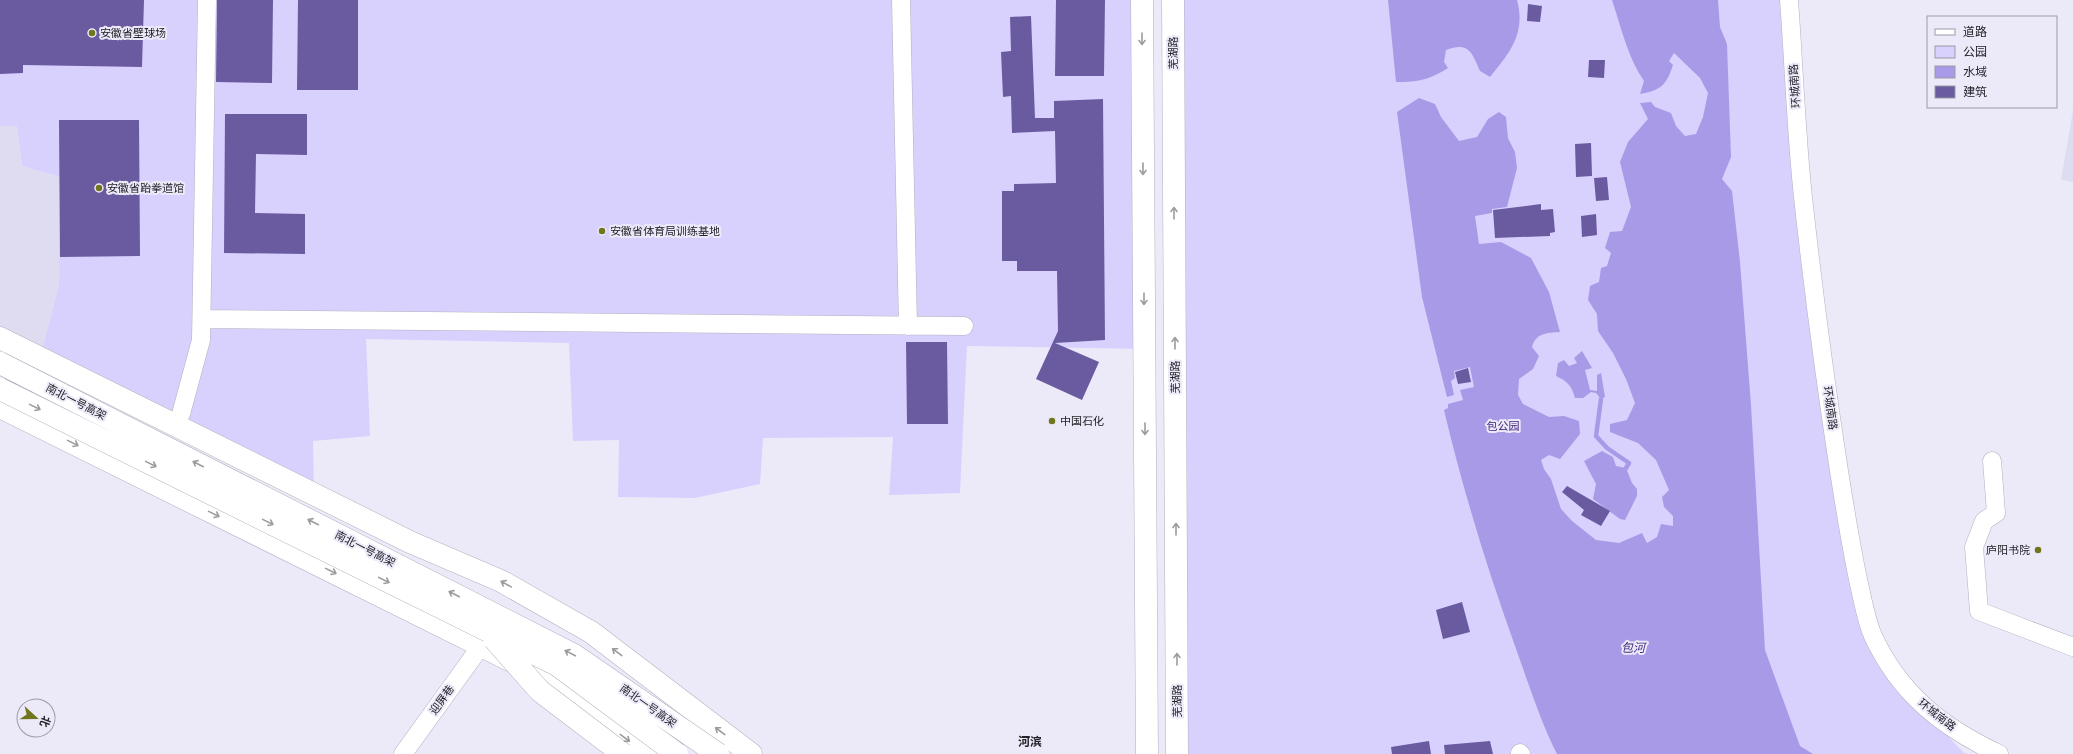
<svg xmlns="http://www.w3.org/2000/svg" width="2073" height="754" viewBox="0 0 2073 754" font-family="Signika,'Noto Sans SC',sans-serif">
  <rect width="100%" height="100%" fill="#eceaf9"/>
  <!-- built -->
  <path fill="#dfdcf2" d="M 2073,110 L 2073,182 L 2061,180 Z
    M 0,126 L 17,126 L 22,166 L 60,177 L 59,284 L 40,358 L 0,338 Z"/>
  <!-- green -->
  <path fill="#d8d1fe" d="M 0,0 L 1142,0 L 1144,349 L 967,346 L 960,493 L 889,495 L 893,437 L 763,438 L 760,484 L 695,498 L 618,497 L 619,440 L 573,441 L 569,343 L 366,339 L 370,436 L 313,441 L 314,494 L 40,358 L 59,284 L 60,177 L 22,166 L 17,126 L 0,126 Z
    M 1173,0 L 1792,0 L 1838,483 L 1883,669 L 1964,753 L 1968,754 L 1177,754 Z"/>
  <!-- water -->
  <path fill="#a89ae6" d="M 1388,0 L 1517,0 C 1526,33 1510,53 1490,77 L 1480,71 C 1472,53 1469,41 1446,50 L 1444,62 L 1448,68 C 1429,80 1418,82 1396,82 Z
    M 1612,0 L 1718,0 L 1720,27 L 1727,44 L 1731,157 L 1722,179 L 1732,191 L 1740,262 L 1751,405 L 1765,650 L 1800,746 L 1813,754 L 1557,754 C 1540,720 1528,682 1515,646 C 1487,568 1463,490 1444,410 L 1448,408 L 1448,404 L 1463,400 L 1460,390 L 1474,387 L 1470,367 L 1454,371 L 1455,378 L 1451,381 L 1454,395 L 1447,397 L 1422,297 L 1397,112 L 1419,98 L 1435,104 L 1441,117 L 1459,141 L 1477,137 L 1488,119 L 1499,112 L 1506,117 L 1508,138 L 1515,152 L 1517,168 L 1507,207 L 1492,209 L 1492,213 L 1475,216 L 1479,244 L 1501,242 L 1531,258 L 1549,292 L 1560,332 C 1546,333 1536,333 1532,347 L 1539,356 L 1533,369 L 1519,379 L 1518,395 L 1523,404 L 1549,417 L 1564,416 L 1579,421 L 1580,434 L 1560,459 L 1549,455 L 1541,460 L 1544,469 L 1551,479 L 1561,509 L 1572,521 L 1596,540 L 1619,543 L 1642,533 L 1647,543 L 1657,537 L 1661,524 L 1673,526 L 1673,516 L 1664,507 L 1662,497 L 1669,490 L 1656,460 L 1638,443 L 1610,432 L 1610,424 L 1627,420 L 1635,403 L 1626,379 L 1613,353 L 1598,331 L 1597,314 L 1588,300 L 1590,286 L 1599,282 L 1601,268 L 1607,266 L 1611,253 L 1605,248 L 1610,232 L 1622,231 L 1631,207 L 1620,162 L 1628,142 L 1648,119 L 1640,103 L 1651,102 L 1655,107 L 1671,113 L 1676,126 L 1685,136 L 1696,134 L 1703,117 L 1708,93 L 1700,78 L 1674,53 L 1669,61 L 1673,65 C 1666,86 1661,90 1640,94 L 1644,81 C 1628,58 1621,27 1612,0 Z
    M 1582,351 L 1592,368 L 1585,370 L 1590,390 L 1597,391 L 1597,375 L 1601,373 L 1605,397 L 1601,399 L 1596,393 L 1591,392 L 1583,398 L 1575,398 C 1572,386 1567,381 1556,376 L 1558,363 L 1564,360 L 1569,366 L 1577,363 L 1574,358 Z
    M 1602,451 L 1613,457 L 1616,466 L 1626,468 L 1632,483 L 1637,489 L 1637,496 L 1625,520 L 1620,519 L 1593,499 L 1596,484 L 1584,461 Z"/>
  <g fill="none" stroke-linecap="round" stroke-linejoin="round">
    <!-- stream -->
    <path stroke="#a89ae6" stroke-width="4.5" d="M 1601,399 L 1596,436 L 1607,448 L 1629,463 L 1626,468"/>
  </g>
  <!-- building -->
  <path fill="#6a5aa0" d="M 0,0 L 144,0 L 142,67 L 23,65 L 23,73 L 0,74 Z
    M 217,0 L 273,0 L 272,83 L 216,82 Z
    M 298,0 L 358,0 L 358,90 L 297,90 Z
    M 1056,0 L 1105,0 L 1104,76 L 1055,76 Z
    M 1528,4 L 1542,6 L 1540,22 L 1527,21 Z
    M 1031,16 L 1035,118 L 1054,118 L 1054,101 L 1103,99 L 1105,340 L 1055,343 L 1099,362 L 1082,400 L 1036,379 L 1058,331 L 1057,271 L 1017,271 L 1017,261 L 1002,261 L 1002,191 L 1014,191 L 1014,184 L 1056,183 L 1055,131 L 1012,133 L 1011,96 L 1003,97 L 1001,52 L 1011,51 L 1010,17 Z
    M 1589,60 L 1605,60 L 1604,78 L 1588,77 Z
    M 225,114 L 307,114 L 307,155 L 256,154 L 255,213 L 305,214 L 305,254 L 224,253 Z
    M 59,120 L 139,120 L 140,256 L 60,257 Z
    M 1591,143 L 1592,176 L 1576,177 L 1575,144 Z
    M 1607,177 L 1609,200 L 1596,201 L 1594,178 Z
    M 1541,204 L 1541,210 L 1553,209 L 1555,232 L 1550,233 L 1550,236 L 1495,238 L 1493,210 Z
    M 1596,214 L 1597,235 L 1582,237 L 1581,216 Z
    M 906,342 L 947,342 L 948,424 L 907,424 Z
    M 1468,368 L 1471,382 L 1458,384 L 1455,372 Z
    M 1567,486 L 1610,511 L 1601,526 L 1581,515 L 1584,510 L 1562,492 Z
    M 1462,602 L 1470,632 L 1443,639 L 1436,610 Z
    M 1429,741 L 1431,754 L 1392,754 L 1391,747 Z
    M 1490,741 L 1493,754 L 1445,754 L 1444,745 Z"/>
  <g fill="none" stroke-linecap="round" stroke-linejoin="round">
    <!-- minor casing -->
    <g stroke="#b2b0bf" stroke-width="19">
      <path id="minor" d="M 901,0 L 908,326
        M 1789,0 C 1794,66 1796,132 1803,197 C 1813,289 1825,380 1839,471 C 1845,509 1851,547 1859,584 C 1863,601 1866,620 1873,636 C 1900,694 1942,727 1999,754
        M 202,319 L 964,326
        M 181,414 L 201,340 L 207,0
        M 1992,461 L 1996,513 L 1984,521 L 1974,547 L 1979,611 L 2073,647
        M 1520,753 L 1521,754
        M 403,754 L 481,646"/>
    </g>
    <!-- major casing -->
    <g stroke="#b2b0bf" stroke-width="23">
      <path id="major" d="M 1142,0 L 1147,754
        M 1173,0 L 1177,754"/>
    </g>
    <!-- highway casing -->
    <g stroke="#b2b0bf" stroke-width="23">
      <path id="highway" d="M 0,338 L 410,542 L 501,581 L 591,632 L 751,754
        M 0,407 L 548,679 L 646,754"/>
    </g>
    <!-- minor -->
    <use href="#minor" stroke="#fff" stroke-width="18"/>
    <!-- major -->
    <use href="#major" stroke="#fff" stroke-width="22"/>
    <!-- highway -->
    <use href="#highway" stroke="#fff" stroke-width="22"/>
    <!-- highway-bridge casing -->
    <g stroke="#b2b0bf" stroke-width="23" stroke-linecap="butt">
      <path id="highway-bridge" d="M 0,363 L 574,655 L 718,754
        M 0,389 L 557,665 L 677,754
        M 494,639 L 540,691 L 623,754"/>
    </g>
    <!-- highway-bridge -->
    <use href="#highway-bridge" stroke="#fff" stroke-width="22"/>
  </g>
  <!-- one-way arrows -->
  <defs><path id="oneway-shaft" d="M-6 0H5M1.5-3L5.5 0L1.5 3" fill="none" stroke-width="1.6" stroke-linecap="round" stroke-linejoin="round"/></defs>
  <g stroke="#9c9c9e">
    <use href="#oneway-shaft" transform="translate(1142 39) rotate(90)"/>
    <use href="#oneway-shaft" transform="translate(1143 169) rotate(90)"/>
    <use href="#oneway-shaft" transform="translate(1174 213) rotate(-90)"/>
    <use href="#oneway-shaft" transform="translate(1144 299) rotate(90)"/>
    <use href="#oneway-shaft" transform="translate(1175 343) rotate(-90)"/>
    <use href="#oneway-shaft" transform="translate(35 407) rotate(26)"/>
    <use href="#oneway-shaft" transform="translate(1145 429) rotate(90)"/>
    <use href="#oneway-shaft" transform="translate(73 443) rotate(26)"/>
    <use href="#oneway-shaft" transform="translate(151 464) rotate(26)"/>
    <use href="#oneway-shaft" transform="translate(198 464) rotate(-153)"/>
    <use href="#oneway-shaft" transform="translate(214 514) rotate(26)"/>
    <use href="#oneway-shaft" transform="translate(268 522) rotate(26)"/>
    <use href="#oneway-shaft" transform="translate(313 522) rotate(-153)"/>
    <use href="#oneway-shaft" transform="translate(1176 529) rotate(-90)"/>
    <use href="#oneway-shaft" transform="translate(331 571) rotate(26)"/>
    <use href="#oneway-shaft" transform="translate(384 580) rotate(26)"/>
    <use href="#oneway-shaft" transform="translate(506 584) rotate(-151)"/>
    <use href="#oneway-shaft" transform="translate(454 594) rotate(-153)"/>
    <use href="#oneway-shaft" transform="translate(617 652) rotate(-143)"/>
    <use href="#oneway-shaft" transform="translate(570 653) rotate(-152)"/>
    <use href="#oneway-shaft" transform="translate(1177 659) rotate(-90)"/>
    <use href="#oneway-shaft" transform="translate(720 731) rotate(-143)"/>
    <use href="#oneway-shaft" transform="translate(625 738) rotate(37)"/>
  </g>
  <!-- markers -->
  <g fill="#71751d" stroke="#eceaf9" stroke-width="1.5">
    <circle cx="92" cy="33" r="4"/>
    <circle cx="99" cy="188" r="4"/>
    <circle cx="602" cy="231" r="4"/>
    <circle cx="1052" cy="421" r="4"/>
    <circle cx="2038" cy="550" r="4"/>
  </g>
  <g text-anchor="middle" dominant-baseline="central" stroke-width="4" stroke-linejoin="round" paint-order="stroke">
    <!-- poi labels -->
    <g font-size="11" fill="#242328" stroke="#eceaf9" text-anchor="start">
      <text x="100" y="33">安徽省壁球场</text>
      <text x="107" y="188">安徽省跆拳道馆</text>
      <text x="610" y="231">安徽省体育局训练基地</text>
      <text x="1060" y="421">中国石化</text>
      <text x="2030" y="550" text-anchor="end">庐阳书院</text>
    </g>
    <!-- street labels -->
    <g font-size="11" fill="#242328" stroke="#eceaf9">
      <text transform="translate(1173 53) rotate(-90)">芜湖路</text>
      <text transform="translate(1795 86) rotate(-94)">环城南路</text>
      <text transform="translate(1175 377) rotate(-90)">芜湖路</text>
      <text transform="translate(76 402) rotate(27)">南北一号高架</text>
      <text transform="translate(1830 408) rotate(82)">环城南路</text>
      <text transform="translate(365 549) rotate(27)">南北一号高架</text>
      <text transform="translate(442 700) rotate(-54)">迎屏巷</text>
      <text transform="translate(1177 701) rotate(-90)">芜湖路</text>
      <text transform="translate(648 706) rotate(35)">南北一号高架</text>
      <text transform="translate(1937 715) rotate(38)">环城南路</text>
    </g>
    <!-- park labels -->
    <g font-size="11" fill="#3a1c74" stroke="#eceaf9">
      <text x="1503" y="426">包公园</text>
    </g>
    <!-- water labels -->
    <g font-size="12" font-style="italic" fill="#442981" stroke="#eceaf9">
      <text x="1633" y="648">包河</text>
    </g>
    <!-- neighbourhood labels -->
    <g font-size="12" font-weight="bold" fill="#242328" stroke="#eceaf9">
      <text x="1030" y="742">河滨</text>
    </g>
  </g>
  <!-- legend -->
  <rect x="1927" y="16" width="130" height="92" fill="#eceaf9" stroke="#9c9aa5"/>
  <rect x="1935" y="29" width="20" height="6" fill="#ffffff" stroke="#9c9aa5"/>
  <text x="1963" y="36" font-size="12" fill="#242328">道路</text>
  <rect x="1935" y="46" width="20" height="12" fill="#d8d1fe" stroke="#9c9aa5"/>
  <text x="1963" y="56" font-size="12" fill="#242328">公园</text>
  <rect x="1935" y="66" width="20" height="12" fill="#a89ae6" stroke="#9c9aa5"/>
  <text x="1963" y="76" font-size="12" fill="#242328">水域</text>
  <rect x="1935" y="86" width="20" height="12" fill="#6a5aa0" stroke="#9c9aa5"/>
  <text x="1963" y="96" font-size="12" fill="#242328">建筑</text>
  <!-- north arrow -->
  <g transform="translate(36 718) rotate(111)"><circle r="19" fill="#eceaf9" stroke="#9c9aa5"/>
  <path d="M0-3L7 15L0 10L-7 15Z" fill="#71751d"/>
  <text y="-6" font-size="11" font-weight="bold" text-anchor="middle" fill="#242328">北</text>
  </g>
</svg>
